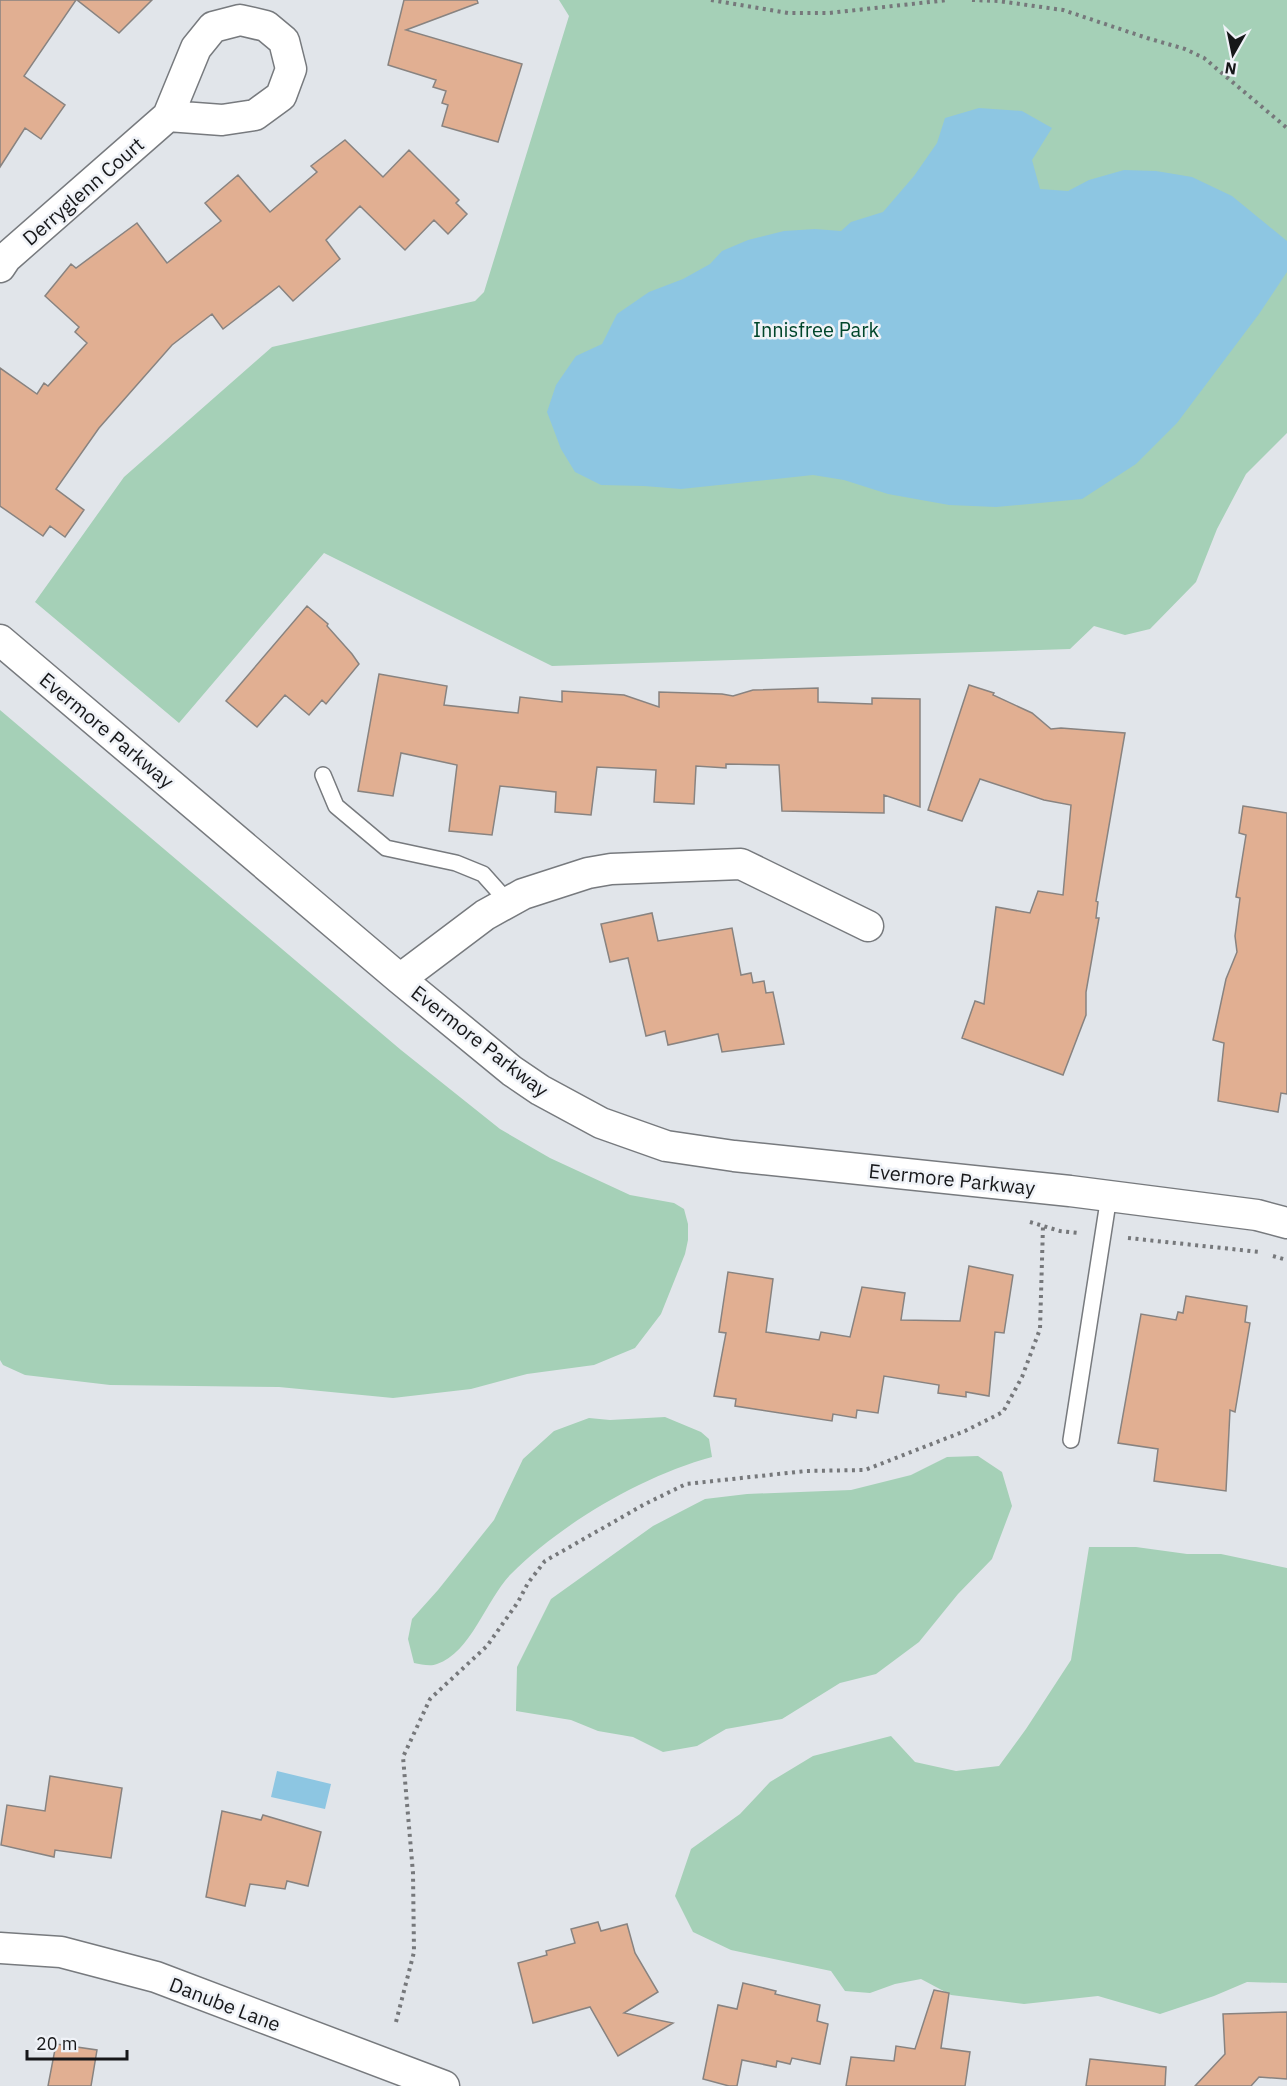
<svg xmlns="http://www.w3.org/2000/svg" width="1287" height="2086" viewBox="0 0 1287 2086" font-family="'IBM Plex Sans',sans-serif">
  <rect width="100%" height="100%" fill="#e1e5ea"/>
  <!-- green -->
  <path fill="#a5d0b7" d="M 559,0 L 1287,0 L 1287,433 L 1246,474 L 1217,529 L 1196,582 L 1150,629 L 1125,635 L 1094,626 L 1070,649 L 552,666 L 324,553 L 179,723 L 35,602 L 124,477 L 272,347 L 475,301 L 484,292 L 569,16 Z
    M 0,710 L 401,1050 L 500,1129 L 550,1158 L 630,1195 L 674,1203 L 684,1209 L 688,1224 L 688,1240 L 685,1254 L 661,1314 L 635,1348 L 594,1365 L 527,1374 L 471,1389 L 393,1398 L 279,1387 L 110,1385 L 25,1375 L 3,1365 L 0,1360 Z
    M 665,1417 L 701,1432 L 709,1439 L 712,1457 C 642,1476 562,1523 511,1574 C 487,1598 471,1653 437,1664 C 430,1667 421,1664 414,1663 L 408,1639 L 412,1619 L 438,1590 L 494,1520 L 523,1459 L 554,1431 L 589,1418 L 610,1420 Z
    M 978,1456 L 1002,1472 L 1012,1506 L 992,1559 L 958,1594 L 919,1642 L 876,1674 L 840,1683 L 782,1719 L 726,1729 L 697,1746 L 663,1752 L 633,1737 L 598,1731 L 571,1720 L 516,1711 L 517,1667 L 551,1599 L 653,1526 L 705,1499 L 747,1494 L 851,1490 L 911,1475 L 947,1457 Z
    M 1089,1547 L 1136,1547 L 1187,1554 L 1221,1554 L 1287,1568 L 1287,1983 L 1247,1982 L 1214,1996 L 1160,2014 L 1098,1996 L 1024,2004 L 951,1995 L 921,1979 L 895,1984 L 870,1993 L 845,1991 L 831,1971 L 731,1950 L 693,1932 L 675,1896 L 691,1849 L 740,1814 L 770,1782 L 813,1756 L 891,1736 L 915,1762 L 956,1771 L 999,1766 L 1026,1729 L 1071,1660 Z"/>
  <!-- water -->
  <path fill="#8dc6e2" d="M 979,108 L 1022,111 L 1052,128 L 1032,160 L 1040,189 L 1068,191 L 1089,180 L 1124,170 L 1156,171 L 1192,177 L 1232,196 L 1287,241 L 1287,272 L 1259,314 L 1177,423 L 1136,464 L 1082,499 L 996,507 L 949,505 L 888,494 L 844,480 L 813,475 L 681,489 L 644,486 L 601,485 L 575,472 L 561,449 L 547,412 L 556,385 L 576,356 L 602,344 L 617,314 L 649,292 L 683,279 L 710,264 L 722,251 L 748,240 L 784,231 L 815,229 L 841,231 L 851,222 L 883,212 L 914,176 L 937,143 L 945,118 Z
    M 277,1771 L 331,1784 L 325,1809 L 271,1797 Z"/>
  <!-- building -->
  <path fill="#e1af92" stroke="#888380" stroke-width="1.5" d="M 0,0 L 76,0 L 24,76 L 65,105 L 41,139 L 25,128 L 0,167 Z
    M 77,0 L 152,0 L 119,33 Z
    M 404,0 L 477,0 L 478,3 L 406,30 L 522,64 L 498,142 L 442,126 L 448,105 L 442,103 L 446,91 L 433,87 L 436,80 L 388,65 Z
    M 345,140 L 383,177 L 409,150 L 459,200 L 456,203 L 467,214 L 448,234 L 434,220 L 405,250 L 360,206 L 326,240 L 340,259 L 293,301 L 279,286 L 223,329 L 212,314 L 172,345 L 99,428 L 56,489 L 84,510 L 65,537 L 50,526 L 43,536 L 0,506 L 0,368 L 37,394 L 44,383 L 48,386 L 87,343 L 75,332 L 79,327 L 45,296 L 71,264 L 76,268 L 137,223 L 167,263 L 221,221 L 205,203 L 238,175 L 270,212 L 317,172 L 311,166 Z
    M 307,606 L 328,624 L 327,626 L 352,654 L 359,664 L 326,704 L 322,700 L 309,715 L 285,695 L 257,727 L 226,701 Z
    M 379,674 L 447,686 L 444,705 L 518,713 L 520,697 L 562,702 L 562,691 L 624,695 L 659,707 L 659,692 L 722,694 L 733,696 L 753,690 L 818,688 L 818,702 L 872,704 L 872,698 L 920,699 L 920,807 L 884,795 L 884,813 L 782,811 L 779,765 L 726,764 L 726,768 L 696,766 L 694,804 L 654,802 L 656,770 L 597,767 L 591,815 L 555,812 L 556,792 L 500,786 L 492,835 L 449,831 L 457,765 L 401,753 L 393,796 L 358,791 Z
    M 969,685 L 994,693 L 993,695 L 1032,713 L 1051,729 L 1061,728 L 1125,733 L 1096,901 L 1098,902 L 1096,918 L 1099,918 L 1086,992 L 1086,1015 L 1063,1075 L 962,1038 L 975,1001 L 984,1004 L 996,907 L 1030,913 L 1038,891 L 1063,895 L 1071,805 L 1044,800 L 980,779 L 962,821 L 928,810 Z
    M 1243,806 L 1287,813 L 1287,1094 L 1281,1093 L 1278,1112 L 1218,1101 L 1224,1043 L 1213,1040 L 1226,979 L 1237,952 L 1235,936 L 1240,898 L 1236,897 L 1246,835 L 1239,833 Z
    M 652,913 L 658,941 L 732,928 L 741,975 L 751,973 L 753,983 L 764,981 L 766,993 L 773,992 L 784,1044 L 722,1052 L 718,1034 L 668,1045 L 665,1031 L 646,1036 L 628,958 L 610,962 L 601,924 Z
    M 969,1266 L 1013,1275 L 1004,1333 L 995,1332 L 989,1396 L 966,1392 L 966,1397 L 938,1393 L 939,1385 L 884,1376 L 878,1413 L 857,1410 L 856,1418 L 833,1414 L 832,1421 L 735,1406 L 736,1399 L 714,1396 L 726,1333 L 719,1332 L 728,1272 L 773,1279 L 766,1332 L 819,1340 L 821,1332 L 850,1337 L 862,1287 L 905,1293 L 901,1320 L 960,1321 Z
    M 1186,1296 L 1247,1306 L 1245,1322 L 1250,1323 L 1235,1412 L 1230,1410 L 1226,1491 L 1154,1481 L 1158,1449 L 1118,1443 L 1141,1314 L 1176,1320 L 1178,1312 L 1183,1313 Z
    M 50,1776 L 122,1788 L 111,1858 L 55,1850 L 54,1857 L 1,1845 L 7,1805 L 45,1811 Z
    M 222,1811 L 261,1820 L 263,1815 L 321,1832 L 308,1886 L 287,1881 L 285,1889 L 250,1884 L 245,1906 L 206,1897 Z
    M 598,1922 L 601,1931 L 627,1924 L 635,1953 L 658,1992 L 624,2013 L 673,2023 L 618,2056 L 590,2007 L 533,2023 L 518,1963 L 547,1955 L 546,1951 L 575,1943 L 571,1929 Z
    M 743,1983 L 776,1991 L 775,1994 L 820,2005 L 817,2021 L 828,2024 L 820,2064 L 792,2058 L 790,2064 L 777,2061 L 776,2067 L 742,2060 L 737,2086 L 729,2086 L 703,2079 L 718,2005 L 737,2009 Z
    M 934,1990 L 949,1993 L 941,2048 L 970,2052 L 965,2086 L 846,2086 L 851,2057 L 894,2061 L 896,2046 L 915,2049 Z
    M 1287,2012 L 1287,2079 L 1259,2077 L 1251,2086 L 1195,2086 L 1225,2054 L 1223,2014 Z
    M 56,2044 L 97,2050 L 91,2086 L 48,2086 Z
    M 1090,2059 L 1166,2067 L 1165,2086 L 1086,2086 Z"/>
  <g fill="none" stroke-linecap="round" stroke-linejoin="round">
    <!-- lane casing -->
    <g stroke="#777a7e" stroke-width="18">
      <path id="lane" d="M 323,775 L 336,806 L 386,848 L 456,863 L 483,874 L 508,902
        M 1071,1440 L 1109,1196"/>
    </g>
    <!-- street casing -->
    <g stroke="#777a7e" stroke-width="33">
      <path id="street" d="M 0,267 L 6,258 L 168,116 L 196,48 L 213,27 L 240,20 L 266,26 L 284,41 L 291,69 L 281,96 L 255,115 L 222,120 L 168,116
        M 0,640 L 400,979 L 512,1071 L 540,1090 L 601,1123 L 666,1146 L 734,1156 L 1070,1191 L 1257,1215 L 1287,1223
        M 400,979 L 485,915 L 523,894 L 588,873 L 611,869 L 741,864 L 868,926
        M 0,1948 L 61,1952 L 156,1977 L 444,2086"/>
    </g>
    <!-- path -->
    <path stroke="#76787b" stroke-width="4" stroke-dasharray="3 4.5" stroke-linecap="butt" d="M 711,0 L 788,13 L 829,13 L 948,0
      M 972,0 L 998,1 L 1063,10 L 1147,38 L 1185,49 L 1204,58 L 1287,128
      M 1030,1222 L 1060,1231 L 1078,1233
      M 1128,1238 L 1260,1252
      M 1273,1256 L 1287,1260
      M 396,2022 L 414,1952 L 413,1873 L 403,1757 L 430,1699 L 487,1646 L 518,1602 L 528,1583 L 545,1561 L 645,1504 L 686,1484 L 806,1471 L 865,1470 L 965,1431 L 1003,1412 L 1022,1377 L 1040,1329 L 1043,1226"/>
    <!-- lane -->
    <use href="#lane" stroke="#fff" stroke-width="15"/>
    <!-- street -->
    <use href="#street" stroke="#fff" stroke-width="30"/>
  </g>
  <g text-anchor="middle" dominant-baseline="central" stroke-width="5" stroke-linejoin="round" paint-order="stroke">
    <!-- street labels -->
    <g font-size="20" fill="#161719" stroke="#eff2f7">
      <text transform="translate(83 191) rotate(-41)">Derryglenn Court</text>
      <text transform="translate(107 730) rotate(40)">Evermore Parkway</text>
      <text transform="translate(480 1041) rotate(38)">Evermore Parkway</text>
      <text transform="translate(952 1179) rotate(6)">Evermore Parkway</text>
      <text transform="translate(225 2004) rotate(21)">Danube Lane</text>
    </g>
    <!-- park labels -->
    <g font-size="20" fill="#00462b" stroke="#eff2f7">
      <text x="816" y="329">Innisfree Park</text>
    </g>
  </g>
  <!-- north arrow -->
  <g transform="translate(1233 54) rotate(189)" stroke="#eff2f7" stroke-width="4.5" paint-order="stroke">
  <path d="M0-4.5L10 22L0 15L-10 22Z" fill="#161719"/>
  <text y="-9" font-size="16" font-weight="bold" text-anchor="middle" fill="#161719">N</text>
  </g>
  <!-- scale -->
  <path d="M27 2050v9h100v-9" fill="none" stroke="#161719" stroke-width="3"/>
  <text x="36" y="2050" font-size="18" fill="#161719" stroke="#eff2f7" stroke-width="4.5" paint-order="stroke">20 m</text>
</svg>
